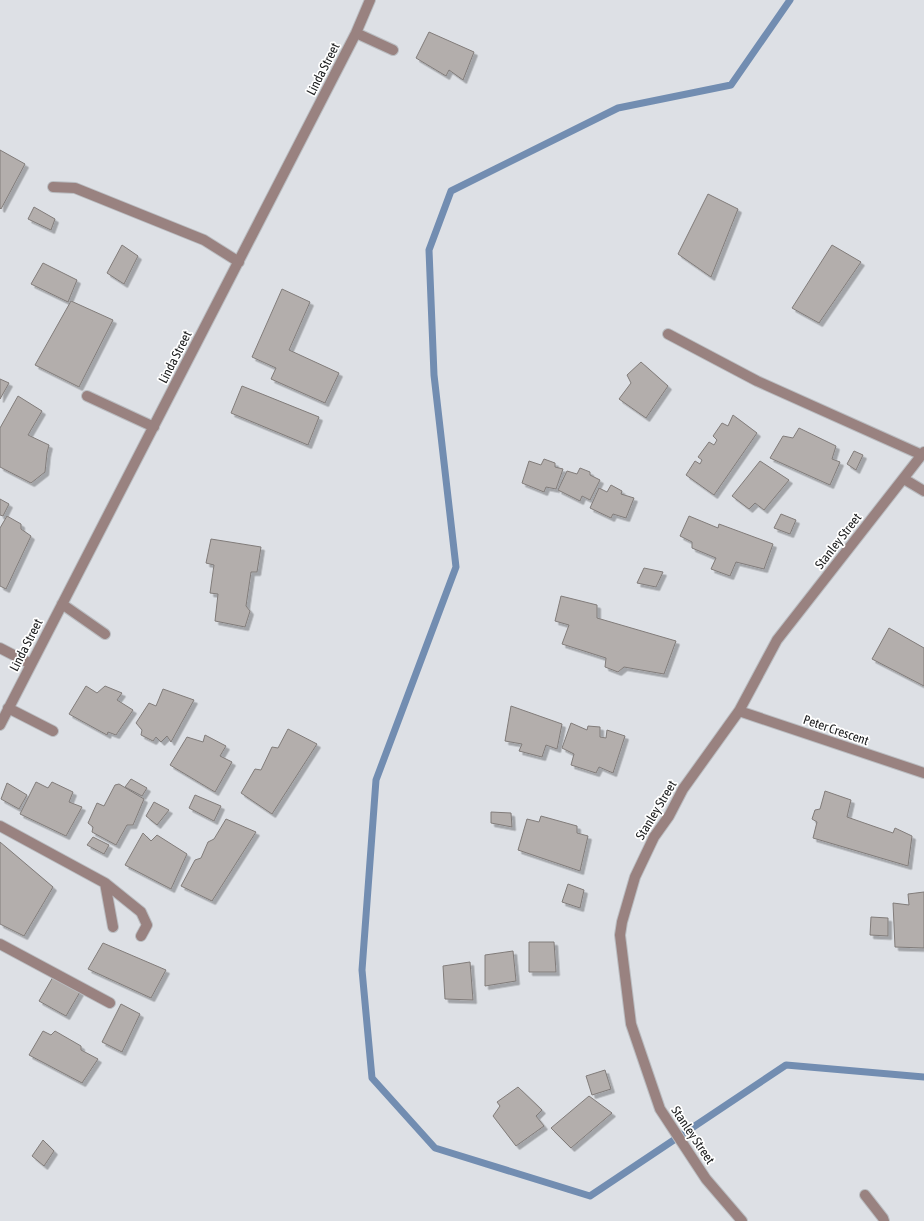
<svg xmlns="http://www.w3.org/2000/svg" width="924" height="1221" viewBox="0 0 924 1221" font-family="'Asap Condensed',sans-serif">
  <defs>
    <filter id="shadow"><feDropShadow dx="3.5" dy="3.5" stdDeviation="0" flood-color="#0004"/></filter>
  </defs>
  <rect width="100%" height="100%" fill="#dde0e5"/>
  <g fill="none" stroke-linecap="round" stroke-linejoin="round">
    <!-- stream -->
    <path stroke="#728db1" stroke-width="7" d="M 790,0 L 731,85 L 618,108 L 451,191 L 429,250 L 434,375 L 456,567 L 376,780 L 362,970 L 372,1078 L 435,1148 L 590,1196 L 786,1065 L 924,1077"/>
  </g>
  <!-- building -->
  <path fill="#b3aeac" stroke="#817c7a" filter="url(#shadow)" d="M 429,32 L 474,52 L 463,80 L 449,70 L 446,76 L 416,58 Z
    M 0,150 L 25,164 L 1,209 L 0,208 Z
    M 708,194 L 738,209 L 711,277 L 678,254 Z
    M 34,207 L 55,219 L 51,230 L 28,219 Z
    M 122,245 L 138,256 L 124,284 L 107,273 Z
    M 832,245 L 861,262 L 819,323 L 792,308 Z
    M 43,263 L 77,280 L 68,302 L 31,284 Z
    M 282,289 L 310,302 L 289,350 L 339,373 L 325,403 L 271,379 L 276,368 L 252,357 Z
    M 71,301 L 113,320 L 79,387 L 35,365 Z
    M 641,362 L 668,386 L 646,418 L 619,399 L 631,383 L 627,375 Z
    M 0,379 L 9,383 L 0,399 Z
    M 242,386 L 319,417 L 308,445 L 231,413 Z
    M 18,396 L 42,411 L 28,435 L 49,445 L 47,453 L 45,472 L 31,483 L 0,467 L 0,428 Z
    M 733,415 L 757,433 L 714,495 L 686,475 L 695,461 L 700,464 L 702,460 L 698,457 L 709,442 L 714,445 L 717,440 L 713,436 L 722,423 L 728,426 Z
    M 799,428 L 836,446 L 832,459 L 840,462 L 830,485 L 770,458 L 783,436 L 793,438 Z
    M 854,451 L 863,455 L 856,470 L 847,464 Z
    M 544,459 L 555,463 L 555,467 L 563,469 L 556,489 L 546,487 L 544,492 L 522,483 L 529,461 L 541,465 Z
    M 760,461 L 789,480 L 764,510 L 755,503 L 749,509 L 732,496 Z
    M 580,468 L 590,472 L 590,475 L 600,480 L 590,500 L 582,496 L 580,501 L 558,490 L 567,471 L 577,474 Z
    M 611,485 L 622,491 L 621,494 L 634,498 L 626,518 L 613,514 L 611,518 L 590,508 L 599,488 L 607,492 Z
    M 0,499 L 9,504 L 3,516 L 0,515 Z
    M 781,514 L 796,520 L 790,534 L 774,528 Z
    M 7,516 L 21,524 L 21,529 L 31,536 L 6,589 L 0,586 L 0,528 Z
    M 689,516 L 718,528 L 719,524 L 773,544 L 764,569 L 736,562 L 730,576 L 711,569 L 716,558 L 692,548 L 692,542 L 680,536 Z
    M 211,539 L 261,547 L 257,572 L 251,572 L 246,606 L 250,611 L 245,627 L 215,621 L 218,594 L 210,593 L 214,565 L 206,563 Z
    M 644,568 L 663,572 L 656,587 L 637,583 Z
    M 561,596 L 597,605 L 597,618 L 676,641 L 664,674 L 624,667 L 618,672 L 605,667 L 606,658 L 562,644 L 569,625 L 555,621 Z
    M 889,628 L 924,648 L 924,686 L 872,659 Z
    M 86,686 L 97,693 L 105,686 L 122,693 L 117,700 L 133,710 L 116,735 L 108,732 L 107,735 L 69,714 Z
    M 163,689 L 194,700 L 171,742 L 167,736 L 161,742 L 156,737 L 153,741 L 141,735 L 142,730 L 136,723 L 149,703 L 156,706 Z
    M 511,706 L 562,724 L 557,749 L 546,745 L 542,757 L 519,751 L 522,744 L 505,741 Z
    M 571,723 L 587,730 L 588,726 L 600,727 L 600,737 L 606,738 L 607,730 L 625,736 L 613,773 L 599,767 L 596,773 L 571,765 L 574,754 L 562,748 Z
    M 288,729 L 317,744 L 272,814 L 241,793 L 255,769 L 261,770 L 272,747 L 278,748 Z
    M 205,735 L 226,746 L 220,756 L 232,762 L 215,792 L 170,765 L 187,737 L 203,742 Z
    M 131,779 L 147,788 L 142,796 L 125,787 Z
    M 36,782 L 48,788 L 52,782 L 73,792 L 69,802 L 82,807 L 66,836 L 20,814 Z
    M 7,783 L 27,795 L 19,809 L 1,799 Z
    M 119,784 L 144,799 L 133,825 L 127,825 L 116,845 L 92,832 L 93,827 L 88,823 L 97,803 L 104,806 L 115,785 Z
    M 825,791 L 851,800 L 847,817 L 893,833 L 895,828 L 912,836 L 908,866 L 813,838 L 817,822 L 812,819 L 815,810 L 820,809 Z
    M 195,795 L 221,806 L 214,821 L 189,808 Z
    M 154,802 L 169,810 L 157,825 L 146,816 Z
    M 491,812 L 511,813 L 512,827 L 491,823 Z
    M 541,816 L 577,826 L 577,833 L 588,836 L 580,871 L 518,850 L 527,819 L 539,822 Z
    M 226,819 L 256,832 L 212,901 L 181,886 L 195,860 L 201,858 L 208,842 L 214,839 Z
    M 143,833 L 151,841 L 157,835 L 187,854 L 171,889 L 125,865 Z
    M 93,837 L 109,845 L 104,854 L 87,845 Z
    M 0,842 L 53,887 L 24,936 L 0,924 Z
    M 568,884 L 584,890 L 580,908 L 562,902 Z
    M 924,892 L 924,948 L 895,947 L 893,903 L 909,905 L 908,894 Z
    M 871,917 L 888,918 L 888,936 L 870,935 Z
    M 529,942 L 554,942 L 556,972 L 529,972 Z
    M 103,943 L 166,970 L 151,998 L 88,969 Z
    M 513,951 L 516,981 L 485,986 L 485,955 Z
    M 470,962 L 473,1000 L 445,999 L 443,966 Z
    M 53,977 L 80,992 L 66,1016 L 39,1001 Z
    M 121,1004 L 140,1014 L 122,1052 L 102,1042 Z
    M 43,1031 L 51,1035 L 55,1031 L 81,1046 L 81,1050 L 98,1059 L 82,1083 L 29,1055 Z
    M 605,1070 L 611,1089 L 592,1095 L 586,1076 Z
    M 518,1087 L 542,1110 L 536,1116 L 544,1126 L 516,1146 L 493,1116 L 500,1106 L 497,1102 Z
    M 589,1096 L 612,1113 L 571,1148 L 551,1128 Z
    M 43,1140 L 54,1151 L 44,1166 L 32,1156 Z"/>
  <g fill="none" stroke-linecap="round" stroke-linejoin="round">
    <!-- minor casing -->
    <g stroke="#babdc1" stroke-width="12">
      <path id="minor" d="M 356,33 L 393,50
        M 53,187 L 75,188 L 204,240 L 239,262
        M 668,334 L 757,381 L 922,455
        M 87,396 L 154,427
        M 904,479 L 924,491
        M 62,604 L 105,634
        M 0,648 L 31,664
        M 8,708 L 53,731
        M 739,711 L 924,773
        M 0,725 L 356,33 L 370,0
        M 0,826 L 105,883 L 113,927
        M 105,883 L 141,912 L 147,925 L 141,936
        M 0,944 L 110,1003
        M 865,1195 L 883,1218 L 884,1221
        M 742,1221 L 706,1179 L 660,1109 L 631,1024 L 620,935 L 622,922 L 635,877 L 654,837 L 669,816 L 683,789 L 739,711 L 777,640 L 924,452"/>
    </g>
    <!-- minor -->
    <use href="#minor" stroke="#998280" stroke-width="10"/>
  </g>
  <g text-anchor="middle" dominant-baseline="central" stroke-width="3.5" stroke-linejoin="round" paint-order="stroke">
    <!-- street labels -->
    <g font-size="13" fill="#1b1c1d" stroke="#fff">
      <text transform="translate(323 69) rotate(-63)">Linda Street</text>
      <text transform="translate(175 357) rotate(-63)">Linda Street</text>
      <text transform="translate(838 541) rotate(-52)">Stanley Street</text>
      <text transform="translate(26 645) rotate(-63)">Linda Street</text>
      <text transform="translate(836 730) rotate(19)">Peter Crescent</text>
      <text transform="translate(656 810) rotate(-59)">Stanley Street</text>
      <text transform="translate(693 1135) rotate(56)">Stanley Street</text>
    </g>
  </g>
</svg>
